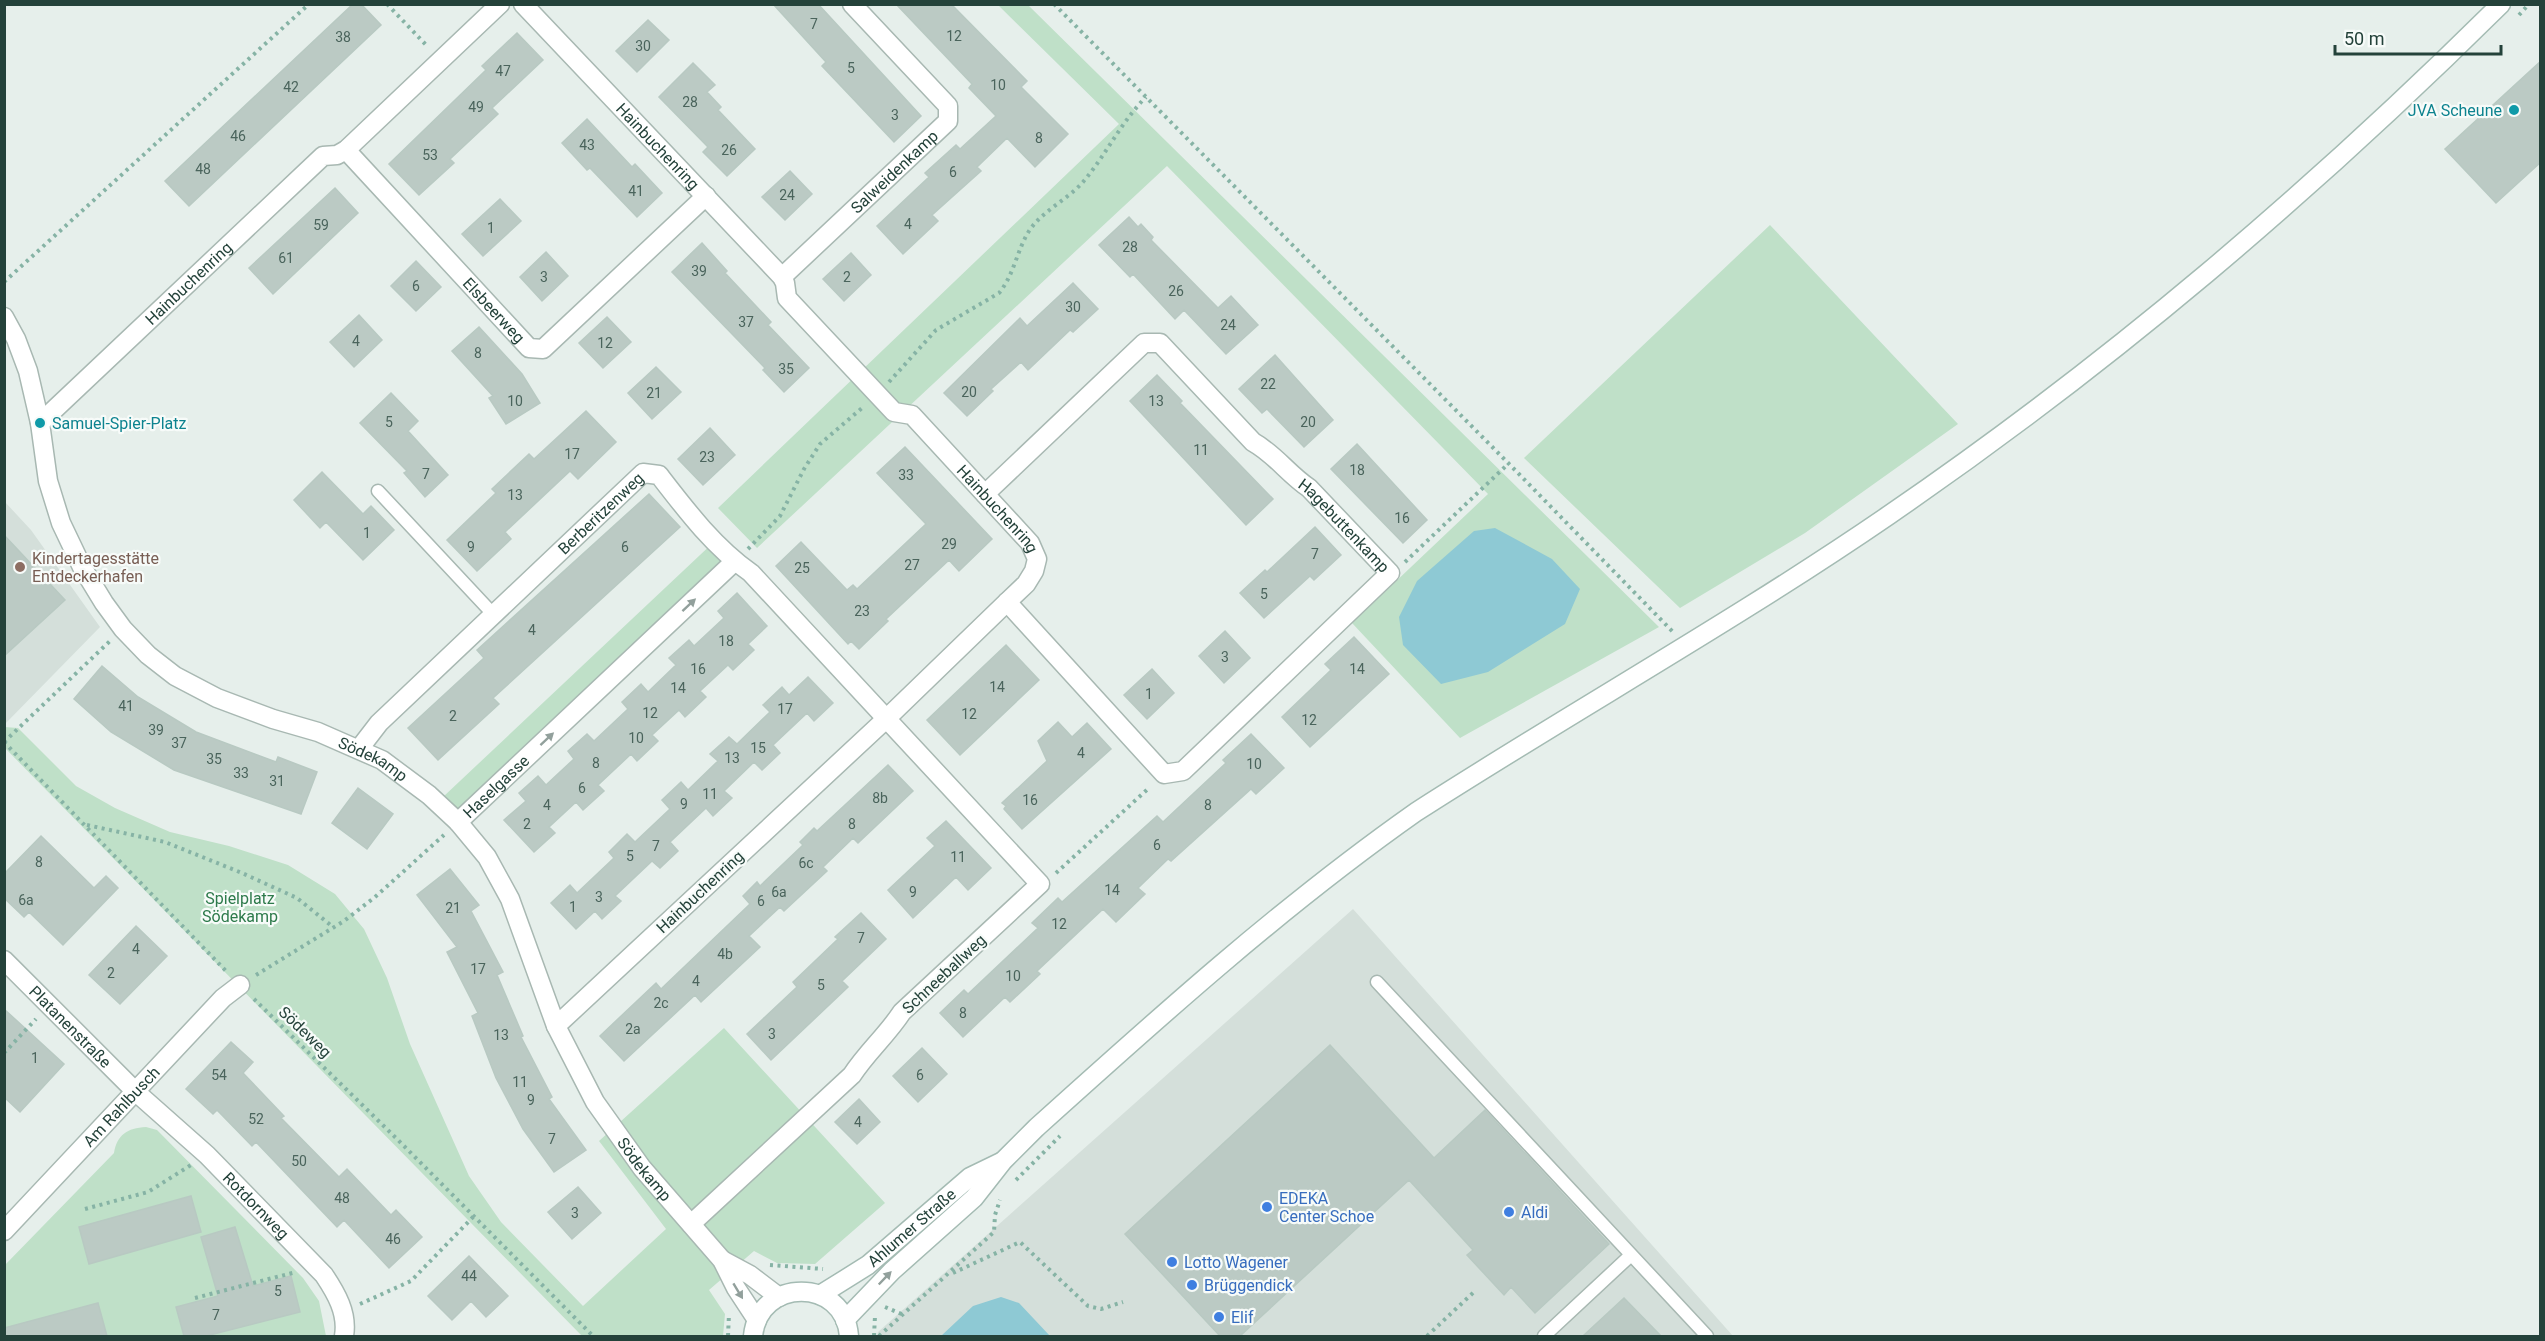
<svg xmlns="http://www.w3.org/2000/svg" width="2545" height="1341" viewBox="0 0 2545 1341" font-family="Roboto,sans-serif">
  <rect width="100%" height="100%" fill="#e6efeb"/>
  <!-- built -->
  <path fill="#d4dfda" d="M 5,502 L 31,530 L 100,627 L 5,724 Z
    M 1353,909 L 1733,1336 L 877,1336 L 878,1332 Z"/>
  <!-- green -->
  <path fill="#bfe0c8" d="M 998,5 L 1028,5 L 1659,627 L 1460,738 L 1352,623 L 1488,494 L 1167,166 L 757,548 L 718,508 L 1119,124 Z
    M 1770,225 L 1958,424 L 1805,533 L 1680,608 L 1524,458 Z
    M 717,539 L 734,557 L 459,813 L 443,797 Z
    M 4,727 L 18,728 L 76,786 L 115,808 L 170,832 L 229,846 L 288,865 L 335,894 L 364,929 L 387,978 L 410,1044 L 469,1176 L 501,1222 L 583,1306 L 666,1229 L 599,1141 L 724,1028 L 885,1203 L 815,1264 L 777,1263 L 754,1251 L 709,1290 L 725,1314 L 723,1336 L 582,1336 L 5,748 Z
    M 146,1127 L 157,1130 L 303,1278 L 319,1301 L 326,1336 L 5,1336 L 4,1266 L 114,1153 C 117,1135 127,1128 146,1127 Z"/>
  <!-- water -->
  <path fill="#8ec9d4" d="M 1495,528 L 1552,559 L 1580,589 L 1565,624 L 1488,672 L 1441,684 L 1403,645 L 1399,617 L 1417,581 L 1474,531 Z
    M 1001,1297 L 1019,1303 L 1050,1336 L 941,1336 L 973,1306 Z"/>
  <!-- building -->
  <path fill="#bbcac4" stroke="#b8c9c2" stroke-width="1.5" d="M 353,4 L 361,4 L 381,25 L 189,206 L 165,181 Z
    M 773,4 L 818,4 L 921,116 L 894,142 L 822,66 L 826,62 Z
    M 896,4 L 951,4 L 1027,81 L 1021,87 L 1068,134 L 1035,167 L 1007,138 L 977,167 L 981,171 L 932,215 L 938,221 L 903,254 L 877,226 L 929,177 L 925,173 L 956,145 L 960,149 L 996,116 L 969,88 L 972,84 Z
    M 648,20 L 669,40 L 637,72 L 616,51 Z
    M 517,33 L 543,60 L 492,108 L 498,114 L 450,159 L 454,163 L 419,195 L 389,164 L 486,70 L 482,66 Z
    M 2541,61 L 2541,162 L 2496,203 L 2445,149 Z
    M 693,63 L 715,85 L 707,92 L 721,107 L 718,110 L 755,149 L 727,176 L 703,152 L 708,147 L 659,97 Z
    M 587,119 L 632,167 L 635,164 L 662,193 L 637,217 L 590,168 L 587,170 L 562,143 Z
    M 790,171 L 812,194 L 785,220 L 762,197 Z
    M 335,188 L 358,213 L 273,294 L 249,268 Z
    M 500,199 L 521,221 L 483,256 L 462,234 Z
    M 1129,217 L 1138,227 L 1141,224 L 1153,237 L 1151,240 L 1218,308 L 1231,296 L 1258,325 L 1226,354 L 1184,310 L 1175,319 L 1133,274 L 1130,277 L 1099,245 Z
    M 702,243 L 727,271 L 725,273 L 771,322 L 768,325 L 809,368 L 784,392 L 763,370 L 765,368 L 672,272 Z
    M 546,252 L 568,276 L 542,301 L 520,277 Z
    M 851,253 L 871,275 L 844,301 L 823,279 Z
    M 416,261 L 441,287 L 416,311 L 391,286 Z
    M 1073,283 L 1098,309 L 1073,332 L 1070,330 L 1028,370 L 1021,362 L 991,389 L 993,391 L 967,416 L 944,393 L 1020,318 L 1027,326 Z
    M 359,315 L 382,340 L 354,367 L 330,342 Z
    M 607,317 L 631,342 L 603,368 L 579,343 Z
    M 479,327 L 522,374 L 540,403 L 506,424 L 489,398 L 493,396 L 452,351 Z
    M 1275,355 L 1333,420 L 1304,447 L 1267,409 L 1262,413 L 1239,389 Z
    M 656,367 L 681,392 L 652,419 L 628,393 Z
    M 1157,375 L 1182,401 L 1180,403 L 1273,499 L 1246,525 L 1130,401 Z
    M 391,393 L 418,421 L 408,431 L 448,475 L 425,497 L 404,473 L 407,471 L 360,423 Z
    M 586,411 L 616,442 L 578,479 L 570,471 L 505,532 L 511,539 L 477,571 L 447,540 L 496,493 L 492,489 L 529,454 L 534,459 Z
    M 710,428 L 735,455 L 703,485 L 678,459 Z
    M 1357,444 L 1427,520 L 1403,543 L 1331,469 Z
    M 905,447 L 992,539 L 959,571 L 949,560 L 886,619 L 888,621 L 859,649 L 851,641 L 848,644 L 776,566 L 801,542 L 847,590 L 853,585 L 857,589 L 926,524 L 877,473 Z
    M 322,472 L 363,514 L 371,506 L 394,530 L 363,560 L 326,522 L 320,528 L 294,500 Z
    M 649,494 L 680,527 L 493,698 L 499,704 L 438,760 L 408,728 L 484,658 L 477,650 Z
    M 1315,527 L 1341,555 L 1314,580 L 1310,576 L 1264,618 L 1240,593 L 1265,570 L 1267,572 Z
    M 4,535 L 65,600 L 4,656 Z
    M 737,593 L 767,626 L 748,644 L 754,650 L 733,670 L 728,665 L 700,691 L 706,697 L 685,717 L 679,710 L 652,735 L 658,741 L 637,761 L 631,754 L 598,785 L 604,791 L 583,810 L 576,802 L 549,827 L 555,833 L 534,852 L 504,820 L 526,801 L 519,793 L 538,776 L 546,785 L 574,759 L 568,751 L 587,734 L 594,741 L 628,709 L 622,702 L 641,684 L 648,692 L 676,665 L 669,658 L 689,640 L 694,646 L 724,618 L 718,611 Z
    M 1225,631 L 1250,658 L 1224,683 L 1199,656 Z
    M 1354,637 L 1389,674 L 1310,747 L 1282,717 L 1331,670 L 1325,664 Z
    M 1006,645 L 1039,680 L 960,755 L 927,720 Z
    M 102,666 L 138,697 L 196,732 L 276,762 L 278,757 L 317,772 L 301,814 L 174,770 L 111,732 L 74,699 Z
    M 1152,669 L 1174,693 L 1147,719 L 1124,695 Z
    M 808,677 L 833,703 L 814,721 L 807,713 L 773,745 L 780,753 L 762,770 L 754,762 L 724,791 L 732,798 L 713,816 L 706,808 L 670,842 L 678,851 L 660,868 L 652,861 L 615,896 L 621,901 L 602,919 L 595,911 L 576,929 L 551,903 L 570,885 L 577,893 L 614,858 L 609,852 L 627,834 L 635,842 L 670,809 L 662,800 L 681,782 L 688,790 L 718,761 L 710,754 L 729,737 L 737,744 L 770,712 L 763,705 L 782,687 L 789,695 Z
    M 1058,722 L 1072,737 L 1087,723 L 1111,749 L 1022,829 L 1004,809 L 1006,806 L 1002,803 L 1047,761 L 1038,741 Z
    M 1251,734 L 1284,768 L 1256,794 L 1251,789 L 1171,861 L 1168,859 L 1138,888 L 1145,894 L 1116,922 L 1103,909 L 1037,971 L 1040,974 L 1010,1002 L 1005,997 L 963,1037 L 940,1013 L 964,990 L 968,994 L 1038,928 L 1032,923 L 1058,898 L 1062,902 L 1157,816 L 1163,822 L 1226,763 L 1223,760 Z
    M 888,765 L 913,791 L 858,843 L 853,838 L 823,867 L 827,871 L 784,911 L 780,907 L 749,936 L 760,947 L 730,975 L 701,1002 L 695,995 L 624,1061 L 600,1036 L 656,983 L 661,989 L 750,904 L 743,896 L 757,882 L 760,886 L 803,845 L 800,842 L 814,828 L 817,831 Z
    M 358,788 L 393,814 L 367,849 L 332,823 Z
    M 946,821 L 991,868 L 968,890 L 956,877 L 913,918 L 888,890 L 935,846 L 927,838 Z
    M 41,836 L 94,888 L 106,876 L 118,888 L 63,945 L 29,912 L 24,917 L 4,898 L 4,874 Z
    M 450,869 L 479,905 L 471,911 L 503,972 L 497,975 L 523,1036 L 521,1037 L 552,1097 L 549,1099 L 586,1150 L 554,1172 L 523,1129 L 496,1078 L 472,1016 L 478,1013 L 447,952 L 457,947 L 417,895 Z
    M 861,913 L 886,939 L 842,981 L 848,987 L 771,1060 L 747,1034 L 797,987 L 793,982 L 838,939 L 835,937 Z
    M 136,926 L 167,956 L 120,1004 L 89,975 Z
    M 4,1009 L 64,1064 L 20,1112 L 4,1097 Z
    M 231,1042 L 253,1062 L 243,1073 L 284,1116 L 281,1118 L 339,1177 L 347,1169 L 391,1215 L 396,1210 L 422,1237 L 389,1268 L 344,1220 L 337,1227 L 256,1142 L 252,1146 L 217,1110 L 213,1114 L 186,1089 Z
    M 1330,1045 L 1434,1158 L 1485,1110 L 1609,1244 L 1535,1313 L 1511,1287 L 1504,1295 L 1467,1255 L 1473,1250 L 1409,1180 L 1240,1336 L 1220,1336 L 1125,1234 Z
    M 922,1048 L 947,1074 L 918,1102 L 893,1076 Z
    M 859,1099 L 880,1122 L 857,1144 L 835,1122 Z
    M 578,1187 L 601,1213 L 572,1239 L 548,1212 Z
    M 191,1196 L 201,1232 L 89,1264 L 79,1227 Z
    M 235,1227 L 253,1286 L 291,1276 L 300,1312 L 206,1336 L 184,1336 L 176,1307 L 218,1296 L 201,1237 Z
    M 469,1256 L 508,1296 L 486,1317 L 471,1301 L 452,1320 L 428,1296 Z
    M 1624,1298 L 1661,1336 L 1583,1336 Z
    M 98,1303 L 107,1336 L 4,1336 L 4,1328 Z"/>
  <g fill="none" stroke-linecap="round" stroke-linejoin="round">
    <!-- service casing -->
    <g stroke="#a8b8b2" stroke-width="15">
      <path id="service" d="M 378,491 L 493,614
        M 1377,982 L 1707,1336
        M 1544,1336 L 1631,1255"/>
    </g>
    <!-- minor casing -->
    <g stroke="#a8b8b2" stroke-width="21">
      <g id="minor">
        <path id="s1" d="M 523,4 L 782,277 L 785,283 L 787,298 L 894,412 L 912,415 L 1030,543 L 1037,559 L 1034,571 L 1026,584 L 1007,602 L 886,719 L 556,1026"/>
        <path id="s2" d="M 346,150 L 529,348 L 543,349 L 706,196"/>
        <path id="s3" d="M 782,277 L 948,121 L 948,106 L 852,4"/>
        <path id="s4" d="M 4,317 L 16,339 L 28,371 L 40,423 L 48,481 L 61,523 L 82,567 L 104,603 L 123,629 L 148,655 L 175,676 L 217,698 L 273,719 L 318,732 L 382,760 L 429,795 L 458,822 L 487,857 L 510,899 L 556,1026 L 595,1102 L 642,1168 L 722,1260 L 736,1288 L 757,1320"/>
        <path id="s5" d="M 40,423 L 323,156 L 337,155 L 346,150 L 500,4"/>
        <path id="s6" d="M 985,494 L 1144,343 L 1160,343 L 1253,442 C 1275,454 1288,474 1309,488 L 1390,573 L 1183,771 L 1164,774 L 1007,602"/>
        <path id="s7" d="M 359,749 L 379,723 L 643,473 L 659,475 C 686,510 714,547 751,573 L 1040,884 L 902,1012 C 887,1035 867,1052 852,1075 L 691,1224"/>
        <path id="s8" d="M 458,822 L 734,562"/>
        <path id="s9" d="M 4,960 L 137,1093 L 207,1155 L 324,1275 C 336,1293 348,1313 344,1336"/>
        <path id="s10" d="M 4,1231 L 223,998 L 240,985"/>
        <path d="M 722,1260 L 750,1275 L 779,1297"/>
      </g>
    </g>
    <!-- secondary casing -->
    <g stroke="#a4bbb3" stroke-width="21">
      <g id="secondary">
        <path id="s11" d="M 820,1295 L 868,1265 L 970,1177 L 1001,1162"/>
        <path d="M 845,1320 L 892,1271 L 974,1198 L 1003,1161 L 1036,1128 C 1158,1018 1281,907 1416,812 C 1573,711 1736,620 1889,515 C 2112,362 2309,194 2501,4"/>
        <path d="M 753,1336 C 759,1277 844,1277 849,1336"/>
      </g>
    </g>
    <!-- path -->
    <path stroke="#86b3a5" stroke-width="4" stroke-dasharray="3 4.5" stroke-linecap="butt" d="M 387,4 L 428,47
      M 1054,4 L 1517,472 L 1673,632
      M 2519,15 L 2529,4
      M 4,282 L 309,4
      M 889,382 L 936,330 L 999,293 C 1014,275 1017,250 1029,231 C 1042,211 1067,200 1083,182 C 1106,155 1121,122 1146,97
      M 748,549 L 780,516 L 804,469 L 820,444 L 862,408
      M 1405,562 L 1508,464
      M 4,742 L 227,972
      M 4,742 L 110,641
      M 87,825 L 165,842 L 242,873 L 297,898 L 333,927
      M 1056,873 L 1150,787
      M 256,975 L 344,921 L 375,897 L 444,835
      M 254,999 L 397,1139 L 593,1336
      M 4,1053 L 36,1019
      M 1016,1180 L 1060,1136
      M 85,1209 L 148,1192 L 191,1165
      M 770,1265 L 823,1269
      M 953,1273 L 1020,1242 L 1088,1306 L 1101,1309 L 1123,1302
      M 195,1298 L 296,1272
      M 360,1304 L 411,1281 L 474,1216
      M 885,1307 L 904,1315
      M 728,1336 L 729,1314
      M 874,1336 L 875,1316
      M 879,1336 L 994,1232 L 995,1215 L 1000,1200
      M 1427,1336 L 1475,1291"/>
    <!-- service -->
    <use href="#service" stroke="#fff" stroke-width="12"/>
    <!-- minor -->
    <use href="#minor" stroke="#fff" stroke-width="18"/>
    <!-- secondary -->
    <use href="#secondary" stroke="#fff" stroke-width="18"/>
  </g>
  <!-- one-way arrows -->
  <defs><path id="oneway-solid" d="M-6-.8H1V-3.2L6.5 0L1 3.2V.8H-6Z" transform="scale(1.5)"/></defs>
  <g fill="#92a09c">
    <use href="#oneway-solid" transform="translate(689 605) rotate(-43)"/>
    <use href="#oneway-solid" transform="translate(547 739) rotate(-43)"/>
    <use href="#oneway-solid" transform="translate(885 1278) rotate(-46)"/>
    <use href="#oneway-solid" transform="translate(738 1291) rotate(59)"/>
  </g>
  <!-- markers -->
  <g fill="#0f9aa8" stroke="#f7fbf9" stroke-width="2">
    <circle cx="2514" cy="110" r="6"/>
    <circle cx="40" cy="423" r="6"/>
  </g>
  <circle fill="#8d6e63" stroke="#f7fbf9" stroke-width="2" cx="20" cy="567" r="6"/>
  <g fill="#3f7fe0" stroke="#f7fbf9" stroke-width="2">
    <circle cx="1267" cy="1207" r="6"/>
    <circle cx="1509" cy="1212" r="6"/>
    <circle cx="1172" cy="1262" r="6"/>
    <circle cx="1192" cy="1285" r="6"/>
    <circle cx="1219" cy="1317" r="6"/>
  </g>
  <g text-anchor="middle" dominant-baseline="central" stroke-width="4.5" stroke-linejoin="round" paint-order="stroke">
    <!-- number labels -->
    <g font-size="14" fill="#4a645c">
      <text x="814" y="24">7</text>
      <text x="954" y="36">12</text>
      <text x="343" y="37">38</text>
      <text x="643" y="46">30</text>
      <text x="851" y="68">5</text>
      <text x="503" y="71">47</text>
      <text x="998" y="85">10</text>
      <text x="291" y="87">42</text>
      <text x="690" y="102">28</text>
      <text x="476" y="107">49</text>
      <text x="895" y="115">3</text>
      <text x="238" y="136">46</text>
      <text x="1039" y="138">8</text>
      <text x="587" y="145">43</text>
      <text x="729" y="150">26</text>
      <text x="430" y="155">53</text>
      <text x="203" y="169">48</text>
      <text x="953" y="172">6</text>
      <text x="636" y="191">41</text>
      <text x="787" y="195">24</text>
      <text x="908" y="224">4</text>
      <text x="321" y="225">59</text>
      <text x="491" y="228">1</text>
      <text x="1130" y="247">28</text>
      <text x="286" y="258">61</text>
      <text x="699" y="271">39</text>
      <text x="544" y="277">3</text>
      <text x="847" y="277">2</text>
      <text x="416" y="286">6</text>
      <text x="1176" y="291">26</text>
      <text x="1073" y="307">30</text>
      <text x="746" y="322">37</text>
      <text x="1228" y="325">24</text>
      <text x="356" y="341">4</text>
      <text x="605" y="343">12</text>
      <text x="478" y="353">8</text>
      <text x="786" y="369">35</text>
      <text x="1268" y="384">22</text>
      <text x="969" y="392">20</text>
      <text x="654" y="393">21</text>
      <text x="515" y="401">10</text>
      <text x="1156" y="401">13</text>
      <text x="389" y="422">5</text>
      <text x="1308" y="422">20</text>
      <text x="1201" y="450">11</text>
      <text x="572" y="454">17</text>
      <text x="707" y="457">23</text>
      <text x="1357" y="470">18</text>
      <text x="426" y="474">7</text>
      <text x="906" y="475">33</text>
      <text x="515" y="495">13</text>
      <text x="1402" y="518">16</text>
      <text x="367" y="533">1</text>
      <text x="949" y="544">29</text>
      <text x="471" y="547">9</text>
      <text x="625" y="547">6</text>
      <text x="1315" y="554">7</text>
      <text x="912" y="565">27</text>
      <text x="802" y="568">25</text>
      <text x="1264" y="594">5</text>
      <text x="862" y="611">23</text>
      <text x="532" y="630">4</text>
      <text x="726" y="641">18</text>
      <text x="1225" y="657">3</text>
      <text x="698" y="669">16</text>
      <text x="1357" y="669">14</text>
      <text x="997" y="687">14</text>
      <text x="678" y="688">14</text>
      <text x="1149" y="694">1</text>
      <text x="126" y="706">41</text>
      <text x="785" y="709">17</text>
      <text x="650" y="713">12</text>
      <text x="969" y="714">12</text>
      <text x="453" y="716">2</text>
      <text x="1309" y="720">12</text>
      <text x="156" y="730">39</text>
      <text x="636" y="738">10</text>
      <text x="179" y="743">37</text>
      <text x="758" y="748">15</text>
      <text x="1081" y="753">4</text>
      <text x="732" y="758">13</text>
      <text x="214" y="759">35</text>
      <text x="596" y="763">8</text>
      <text x="1254" y="764">10</text>
      <text x="241" y="773">33</text>
      <text x="277" y="781">31</text>
      <text x="582" y="788">6</text>
      <text x="710" y="794">11</text>
      <text x="880" y="798">8b</text>
      <text x="1030" y="800">16</text>
      <text x="684" y="804">9</text>
      <text x="547" y="805">4</text>
      <text x="1208" y="805">8</text>
      <text x="527" y="824">2</text>
      <text x="852" y="824">8</text>
      <text x="1157" y="845">6</text>
      <text x="656" y="846">7</text>
      <text x="630" y="856">5</text>
      <text x="958" y="857">11</text>
      <text x="39" y="862">8</text>
      <text x="806" y="863">6c</text>
      <text x="1112" y="890">14</text>
      <text x="779" y="892">6a</text>
      <text x="913" y="892">9</text>
      <text x="599" y="897">3</text>
      <text x="26" y="900">6a</text>
      <text x="761" y="901">6</text>
      <text x="573" y="907">1</text>
      <text x="453" y="908">21</text>
      <text x="1059" y="924">12</text>
      <text x="861" y="938">7</text>
      <text x="136" y="949">4</text>
      <text x="725" y="954">4b</text>
      <text x="478" y="969">17</text>
      <text x="111" y="973">2</text>
      <text x="1013" y="976">10</text>
      <text x="696" y="981">4</text>
      <text x="821" y="985">5</text>
      <text x="661" y="1003">2c</text>
      <text x="963" y="1013">8</text>
      <text x="633" y="1029">2a</text>
      <text x="772" y="1034">3</text>
      <text x="501" y="1035">13</text>
      <text x="35" y="1058">1</text>
      <text x="219" y="1075">54</text>
      <text x="920" y="1075">6</text>
      <text x="520" y="1082">11</text>
      <text x="531" y="1100">9</text>
      <text x="256" y="1119">52</text>
      <text x="858" y="1122">4</text>
      <text x="552" y="1139">7</text>
      <text x="299" y="1161">50</text>
      <text x="342" y="1198">48</text>
      <text x="575" y="1213">3</text>
      <text x="393" y="1239">46</text>
      <text x="469" y="1276">44</text>
      <text x="278" y="1291">5</text>
      <text x="216" y="1315">7</text>
    </g>
    <!-- culture labels -->
    <g font-size="16" fill="#0d838f" stroke="#f7fbf9" text-anchor="end">
      <text x="2502" y="110">JVA Scheune</text>
      <text x="52" y="423" text-anchor="start">Samuel-Spier-Platz</text>
    </g>
    <!-- street labels -->
    <g font-size="16" fill="#24423a" stroke="#f7fbf9">
      <text stroke="none"><textPath href="#s1" startOffset="196">Hainbuchenring</textPath></text>
      <text stroke="none"><textPath href="#s3" startOffset="154">Salweidenkamp</textPath></text>
      <text stroke="none"><textPath href="#s5" startOffset="204">Hainbuchenring</textPath></text>
      <text stroke="none"><textPath href="#s2" startOffset="218">Elsbeerweg</textPath></text>
      <text stroke="none"><textPath href="#s1" startOffset="700">Hainbuchenring</textPath></text>
      <text stroke="none"><textPath href="#s7" startOffset="338">Berberitzenweg</textPath></text>
      <text stroke="none"><textPath href="#s6" startOffset="495">Hagebuttenkamp</textPath></text>
      <text stroke="none"><textPath href="#s4" startOffset="624">Södekamp</textPath></text>
      <text stroke="none"><textPath href="#s8" startOffset="52">Haselgasse</textPath></text>
      <text transform="translate(700 892) rotate(-43)">Hainbuchenring</text>
      <text transform="translate(944 974) rotate(-43)">Schneeballweg</text>
      <text stroke="none"><textPath href="#s9" startOffset="94">Platanenstraße</textPath></text>
      <text transform="translate(305 1032) rotate(44)">Södeweg</text>
      <text stroke="none"><textPath href="#s10" startOffset="171">Am Rahlbusch</textPath></text>
      <text stroke="none"><textPath href="#s4" startOffset="1128">Södekamp</textPath></text>
      <text stroke="none"><textPath href="#s9" startOffset="352">Rotdornweg</textPath></text>
      <text stroke="none"><textPath href="#s11" startOffset="114">Ahlumer Straße</textPath></text>
    </g>
    <!-- education labels -->
    <g font-size="16" fill="#785e54" stroke="#f7fbf9" text-anchor="start">
      <text x="32" y="558">Kindertagesstätte<tspan x="32" dy="18">Entdeckerhafen</tspan></text>
    </g>
    <!-- park labels -->
    <g font-size="16" fill="#2d7a4b" stroke="#f7fbf9">
      <text x="240" y="898">Spielplatz<tspan x="240" dy="18">Södekamp</tspan></text>
    </g>
    <!-- shop labels -->
    <g font-size="16" fill="#366cbe" stroke="#f7fbf9" text-anchor="start">
      <text x="1279" y="1198">EDEKA<tspan x="1279" dy="18">Center Schoe</tspan></text>
      <text x="1521" y="1212">Aldi</text>
      <text x="1184" y="1262">Lotto Wagener</text>
      <text x="1204" y="1285">Brüggendick</text>
      <text x="1231" y="1317">Elif</text>
    </g>
  </g>
  <!-- border -->
  <rect width="2545" height="1341" fill="none" stroke="#24423a" stroke-width="12"/>
  <!-- scale -->
  <path d="M2335 45v9h166v-9" fill="none" stroke="#24423a" stroke-width="3"/>
  <text x="2344" y="45" font-size="18" fill="#24423a" stroke="#f7fbf9" stroke-width="4.5" paint-order="stroke">50 m</text>
</svg>
